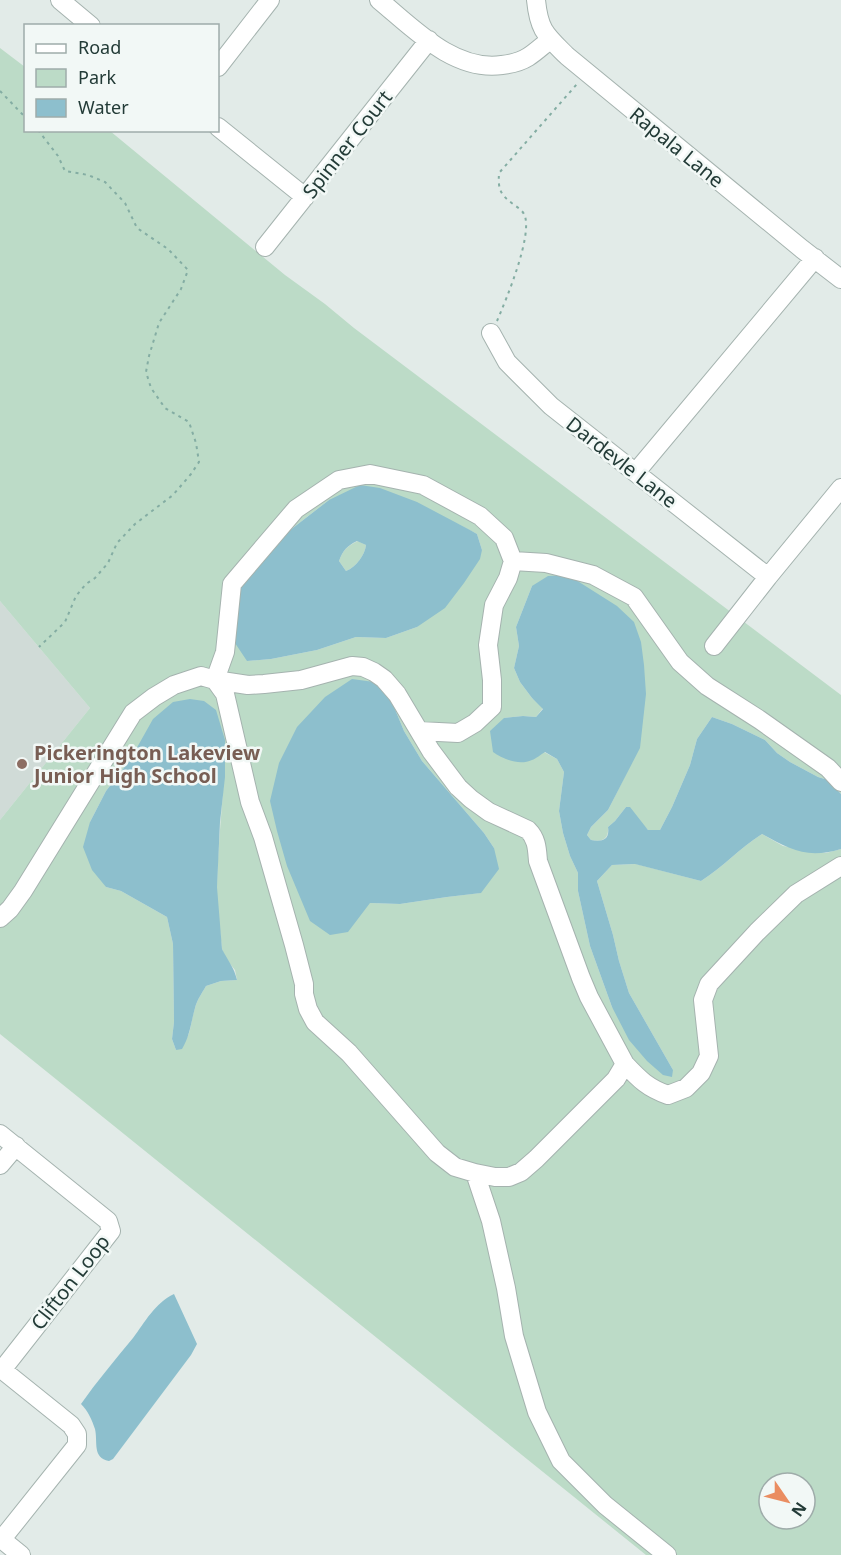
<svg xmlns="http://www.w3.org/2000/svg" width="841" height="1555" viewBox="0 0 841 1555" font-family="'Noto Sans',sans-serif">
  <rect width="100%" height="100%" fill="#e2ebe8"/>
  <!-- built -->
  <path fill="#d0dbd7" d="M 0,601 L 90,708 L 0,820 Z"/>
  <!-- green -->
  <path fill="#bcdbc7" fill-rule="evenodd" d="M 0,48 L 25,67 L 26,130 L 110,131 L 285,275 L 325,304 L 354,328 L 841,695 L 841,794 L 828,780 L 818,777 L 790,762 L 777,753 L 765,740 L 732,724 L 712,717 L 697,739 L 690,765 L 672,807 L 660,830 L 648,830 L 626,807 L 615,821 L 608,827 C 609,840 602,842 591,840 L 587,835 L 591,827 L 608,810 L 630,766 L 532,586 L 516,627 L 519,646 L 514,668 L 520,682 L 532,698 L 543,708 L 536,717 L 523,716 L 504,718 L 544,752 L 557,759 L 564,772 L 559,811 L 563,833 L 570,856 L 578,873 L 578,891 L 590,946 L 612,1007 L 673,1070 L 629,993 L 619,961 L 613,935 L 597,881 L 612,865 L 636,864 L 701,881 C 723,867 740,848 762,834 L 783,846 L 826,853 L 841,849 L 841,1555 L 646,1555 L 0,1034 L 0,820 L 90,708 L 0,601 ZM 329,500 L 458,524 L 477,534 L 482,550 L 417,627 L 386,638 L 356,637 L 317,650 L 271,659 L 247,661 L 239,584 L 289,531 ZM 392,702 L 404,731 L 422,761 L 484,833 L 494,848 L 480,893 L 447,897 L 400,904 L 370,903 ZM 225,740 C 225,789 218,836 217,885 C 216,906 220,928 222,949 L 226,959 L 235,970 L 237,980 L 221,981 L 206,986 C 202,993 197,1000 195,1008 C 189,1026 193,1037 176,1050 L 172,1039 L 174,1022 L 173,944 L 167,917 L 121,891 L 106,887 L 90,822 L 106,791 L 130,760 ZM 769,1483 L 805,1483 L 805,1519 L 769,1519 Z
    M 358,541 L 366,545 C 365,555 356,567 346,571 L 339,561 C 343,550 347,546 358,541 Z"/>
  <!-- water -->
  <path fill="#8dbfcd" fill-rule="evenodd" d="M 360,485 L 380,488 L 417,502 L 470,530 L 477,534 L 482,550 L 480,559 L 464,583 L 445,608 L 417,627 L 386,638 L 356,637 L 317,650 L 271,659 L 247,661 L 233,640 L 239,584 L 289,531 L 329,500 ZM 357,541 L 366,545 C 365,555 356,567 346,571 L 339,561 C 343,550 347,546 357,541 Z
    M 568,575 L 617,606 L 634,622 L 641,642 L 644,665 L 646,694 L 640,748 L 608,810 L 591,827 L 587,835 L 591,840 C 602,842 610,840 608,827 L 615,821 L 626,807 L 630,807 L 648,830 L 660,830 L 672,807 L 690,765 L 697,739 L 712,717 L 732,724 L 765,740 L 777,753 L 790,762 L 818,777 L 828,780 L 841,794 L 841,849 C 807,859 791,850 762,834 C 740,848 723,867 701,881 L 635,864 L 612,865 L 597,881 L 613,935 L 619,961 L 629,993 L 673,1070 L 672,1077 L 663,1075 L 647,1061 L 629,1040 L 612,1007 L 590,946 L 578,891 L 578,873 L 570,856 L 563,833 L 559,811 L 564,772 L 557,759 L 545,752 C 541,754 536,759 532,760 C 519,766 503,759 493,752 L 490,731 L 504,718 L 523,716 L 536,717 L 543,709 L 532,698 L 520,682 L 514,668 L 519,646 L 516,627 L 532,586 L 548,576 Z
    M 352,679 L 374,682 L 392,702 L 404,731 L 422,761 L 484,833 L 494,848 L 499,869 L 481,893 L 447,897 L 400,904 L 370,903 L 348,932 L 330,935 L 310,921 L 287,866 L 277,831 L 270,801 L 279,763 L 297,727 L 325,697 Z
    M 190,699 L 204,701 L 216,710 L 225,740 L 225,777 L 220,822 L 217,887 L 222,949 C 228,961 234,967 237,980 L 221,981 L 206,986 C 202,993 197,1000 195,1008 C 191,1022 190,1036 182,1049 L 176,1050 L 172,1039 L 174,1022 L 173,944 L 167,917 L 121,891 L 106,887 L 92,870 L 83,847 L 90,822 L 106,791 L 130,760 L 153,719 L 173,702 Z
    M 174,1294 L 197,1344 L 191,1355 L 113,1459 L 109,1461 C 92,1458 98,1442 95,1429 C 92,1420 88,1411 81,1404 C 97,1381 115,1360 133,1338 C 145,1322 155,1303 174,1294 Z"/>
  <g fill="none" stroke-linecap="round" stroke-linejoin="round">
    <!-- minor casing -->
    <g stroke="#a5b3af" stroke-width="20">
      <path id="minor" d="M 60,0 L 91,26
        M 379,0 C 413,28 454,72 502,65 C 511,64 520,62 528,57 C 536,52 543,45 550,40
        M 536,0 C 539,31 546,35 567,56 L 802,249 L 841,279
        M 218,67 L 270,0
        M 218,127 L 305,197
        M 265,247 L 429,40
        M 491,333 L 507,362 L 551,406 L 768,577
        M 636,472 L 815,258
        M 513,561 L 546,563 L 593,575 L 634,597 L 680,662 L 707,686 L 760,720 L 828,768 L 841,782
        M 714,646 L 768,577 L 841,488
        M 215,680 L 225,652 L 232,584 L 296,509 L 339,480 L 370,474 L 423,485 L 480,516 L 504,538 L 513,561 L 508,578 L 494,605 L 488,645 L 492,680 L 492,707 L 475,723 L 458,733 L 419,731
        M 0,918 L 10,909 L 23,891 L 133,713 L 154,697 L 174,685 L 201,676 L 215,680 L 248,685 L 264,684 L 301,680 L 352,666 L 363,667 L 374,672 L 384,679 L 397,694 L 431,751 L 458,787 L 471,799 L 489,812 L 528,830 C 537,839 537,849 538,861 L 581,978 L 589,997 L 625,1064 L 616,1079 L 536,1159 L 521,1172 L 509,1177 L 495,1177 L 475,1173 L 455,1167 L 437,1153 L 349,1053 L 315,1022 L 308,1009 L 304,994 L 304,984 L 294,945 L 263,837 L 250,802 L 225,694 L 215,680
        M 625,1064 C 640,1080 648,1088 668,1095 L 686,1088 L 701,1073 L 709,1056 L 703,1000 L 709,984 L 757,932 L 796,894 L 841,866
        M 0,1134 L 108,1221 L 111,1231 L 2,1370
        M 0,1165 L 16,1146
        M 475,1173 L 491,1221 L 506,1288 L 514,1336 L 537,1412 L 561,1461 L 605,1505 L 667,1555
        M 0,1368 L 71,1425 L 77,1434 L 77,1445 L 2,1539
        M 0,1538 L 21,1555"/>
    </g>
    <!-- path -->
    <path stroke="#84ada3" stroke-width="2" stroke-dasharray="3 4.5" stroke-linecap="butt" d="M 0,91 L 26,118
      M 38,130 L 58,156 L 65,171 L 88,175 L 105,182 L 125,203 L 137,228 L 168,249 L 188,270 L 181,289 L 159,323 L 149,356 L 146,372 L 151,388 L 165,408 L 189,422 L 196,443 L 199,462 L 191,474 L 173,495 L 135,524 L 117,543 L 108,563 L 95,578 L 86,584 L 76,596 L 65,622 L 39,647
      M 497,321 C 506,300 534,233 524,214 C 522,210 517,207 513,204 C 500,194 498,190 499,173 L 577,84"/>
    <!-- minor -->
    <use href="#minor" stroke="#fff" stroke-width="18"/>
  </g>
  <!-- markers -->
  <circle fill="#8d6e63" stroke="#f2f8f6" stroke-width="2" cx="22" cy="764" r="6"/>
  <g text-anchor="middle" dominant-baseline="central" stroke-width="5" stroke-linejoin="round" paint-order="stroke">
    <!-- street labels -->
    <g font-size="20" fill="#233b37" stroke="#f2f8f6">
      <text transform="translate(347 144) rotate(-52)">Spinner Court</text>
      <text transform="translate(677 147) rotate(39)">Rapala Lane</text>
      <text transform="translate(622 462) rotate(38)">Dardevle Lane</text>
      <text transform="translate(70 1282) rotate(-52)">Clifton Loop</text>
    </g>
    <!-- education labels -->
    <g font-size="20" font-weight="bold" fill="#785e54" stroke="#f2f8f6" text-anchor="start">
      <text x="34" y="752">Pickerington Lakeview<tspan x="34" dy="23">Junior High School</tspan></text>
    </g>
  </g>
  <!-- legend -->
  <rect x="24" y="24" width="195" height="108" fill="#f2f8f6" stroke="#9facaa" stroke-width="1.5"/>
  <rect x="36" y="44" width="30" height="9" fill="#ffffff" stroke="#9facaa" stroke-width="1.5"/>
  <text x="78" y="54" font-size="18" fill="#233b37">Road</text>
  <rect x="36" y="69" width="30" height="18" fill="#bcdbc7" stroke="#9facaa" stroke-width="1.5"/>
  <text x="78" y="84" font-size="18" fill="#233b37">Park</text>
  <rect x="36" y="99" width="30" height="18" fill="#8dbfcd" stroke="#9facaa" stroke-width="1.5"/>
  <text x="78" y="114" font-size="18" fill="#233b37">Water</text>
  <!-- north arrow -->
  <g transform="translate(787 1501) rotate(125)"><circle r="28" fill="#f2f8f6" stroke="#9facaa" stroke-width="1.5"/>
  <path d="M0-4.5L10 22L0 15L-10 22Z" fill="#ea8d61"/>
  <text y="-9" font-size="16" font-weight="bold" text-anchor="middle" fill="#233b37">N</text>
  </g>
</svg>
